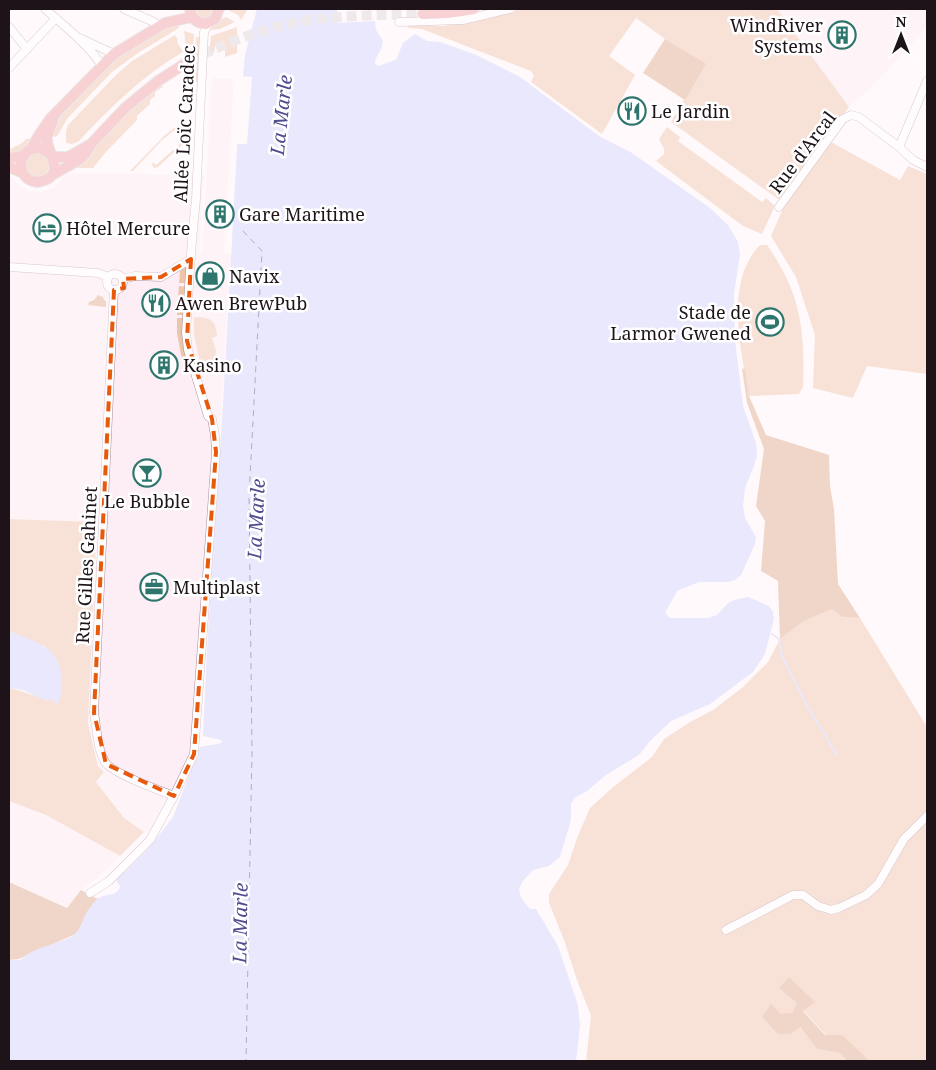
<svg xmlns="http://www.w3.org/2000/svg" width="936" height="1070" viewBox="0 0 936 1070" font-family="'Noto Serif',serif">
  <rect width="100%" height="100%" fill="#fff9fb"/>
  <!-- built -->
  <path fill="#fdedf4" d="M 777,9 L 927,9 L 927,27 L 872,87 L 849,107 Z
    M 212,78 L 234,79 L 224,253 L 231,253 L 203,700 L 199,743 L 193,761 L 173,806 L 155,837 L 144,832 L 124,818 L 96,782 L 102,777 L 88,724 L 88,710 L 97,522 L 9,519 L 9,177 L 14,179 L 19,185 L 29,191 L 40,192 L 55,187 L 64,176 L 70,173 L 204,175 L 199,251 L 202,252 Z
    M 9,801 L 46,815 L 120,856 L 95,880 L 81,890 L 68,908 L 9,882 Z"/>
  <!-- green -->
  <path fill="#efc5aa" d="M 195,9 L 214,9 L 211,16 L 204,19 L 197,16 Z
    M 226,9 L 248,9 L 241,20 L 238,15 Z
    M 521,9 L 777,9 L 849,107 L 827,136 L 831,142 L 900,180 L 908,166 L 927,174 L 927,374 L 867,366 L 853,398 L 813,388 L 815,335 L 796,277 L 771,236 L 785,204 L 671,122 L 705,64 L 665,39 L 636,18 L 609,56 L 635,75 L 602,134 L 531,82 L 534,76 L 531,71 L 422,29 L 409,28 L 406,25 L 444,26 L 483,19 Z
    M 226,17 L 235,22 L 220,29 L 209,30 L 215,22 Z
    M 178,21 L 179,28 L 138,53 L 112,72 L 67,119 L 58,135 L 55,137 L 51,136 L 53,126 L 61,114 L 115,58 Z
    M 237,27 L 237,53 L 225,57 L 225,48 L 215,46 L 214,53 L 209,53 L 211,36 Z
    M 184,31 L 194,34 L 192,79 L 190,80 Z
    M 175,35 L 178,40 L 177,42 L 183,52 C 143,75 110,108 78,142 L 72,144 L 66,143 L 66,131 L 68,125 L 116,75 L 132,61 Z
    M 196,37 L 201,37 L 198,82 L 193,83 Z
    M 158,86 L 164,86 L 155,92 L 155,96 L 150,100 L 150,104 L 137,116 L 137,120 L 106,152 L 93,168 L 71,168 L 121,117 Z
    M 190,116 L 189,118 L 161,141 L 133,171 L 130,171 L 165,135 Z
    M 667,127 L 680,137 L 678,141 L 762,202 L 766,198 L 775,206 L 762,234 L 743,226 L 656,161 L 664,154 L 664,149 L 659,139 Z
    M 35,138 C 30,147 19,153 9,155 L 9,150 L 22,143 L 26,139 Z
    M 180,139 L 183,141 L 183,144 L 158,167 L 154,168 L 152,165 L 153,162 L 156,165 L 180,144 L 177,140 Z
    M25 165a12 12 0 1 1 24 0a12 12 0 1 1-24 0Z
    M 760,245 L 767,245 C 801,294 805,329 803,387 L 799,394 L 749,396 C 741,350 724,282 760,245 Z
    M 189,265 L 187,283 L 179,283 L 180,271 Z
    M 179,286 L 187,287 L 185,315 L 177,315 Z
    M 194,317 C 209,318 216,318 217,336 L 212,338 L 216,350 L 215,364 L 200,363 L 194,334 Z
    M 177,318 L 184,318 L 189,361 L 182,360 L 177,333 Z
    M 9,519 L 97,522 L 88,724 L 98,766 L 104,772 L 96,782 L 124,818 L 144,832 L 120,856 L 46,815 L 9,801 L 9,688 C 23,691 34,696 48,700 L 46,647 L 9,631 Z
    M 832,609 L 842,617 L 860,618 L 927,727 L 927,1061 L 870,1061 L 842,1036 L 826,1035 L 803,1010 L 814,1003 L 797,1003 L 792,1014 L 762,1017 L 800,1027 L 817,1049 L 840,1053 L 847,1061 L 586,1061 L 591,1016 L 577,980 L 564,940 L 549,903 L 549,894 L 568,865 L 577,838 L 590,808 L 612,788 L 652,757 L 664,739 L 690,722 L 713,710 L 743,687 L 768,662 L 780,639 L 804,621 Z"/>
  <!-- forest -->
  <path fill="#deaa89" d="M 665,39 L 706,64 L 685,100 L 643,73 Z
    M 98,295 L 103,297 L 104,300 L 106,301 L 106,307 L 88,305 L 89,302 L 94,300 Z
    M 742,368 L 745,370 L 749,396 L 766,435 L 829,455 L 830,486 L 834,509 L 838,584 L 860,618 L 842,617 L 832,609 L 804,621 L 780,639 L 778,581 L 761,571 L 765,521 L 756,506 L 764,449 L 747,403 Z
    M 9,882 L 67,908 L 81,890 L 98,899 L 84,926 L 78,933 L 19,959 L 9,960 Z
    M 789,977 L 815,1002 L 803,1011 L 825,1035 L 842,1035 L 870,1061 L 847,1061 L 840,1053 L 817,1049 L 800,1027 L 790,1034 L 778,1034 L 762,1017 L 771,1004 L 781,1014 L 792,1013 L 797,1003 L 779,988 Z"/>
  <!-- water -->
  <path fill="#d0d2fe" d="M 257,9 L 337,9 L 338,23 L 375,21 L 376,30 L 383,41 C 382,52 375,56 375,63 L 378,66 L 396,60 L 403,43 L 415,34 L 427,41 L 440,42 L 474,54 L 520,77 L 599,136 L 632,153 L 710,208 L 728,225 L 738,242 L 740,254 L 734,294 L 735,340 L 743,406 L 756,443 L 757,455 L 754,466 L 745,488 L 743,506 L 745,518 L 756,537 L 755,544 L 741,575 L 735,580 L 729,582 L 699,582 L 677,591 L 665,613 L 670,618 L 708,618 L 717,615 L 728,603 L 734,600 L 748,597 L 769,606 L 773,612 L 774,619 L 765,654 L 753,672 L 710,704 L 671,721 L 650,741 L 639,755 L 606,775 L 587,791 L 574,798 L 571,804 L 571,820 L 560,857 L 549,866 L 533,870 L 522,882 L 519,890 L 521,898 L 530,909 L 536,909 L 558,946 L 578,1005 L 580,1026 L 576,1061 L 9,1061 L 9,960 L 21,960 C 31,948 57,944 71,937 C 83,930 82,915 92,905 C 94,902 97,898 101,897 C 108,893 117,897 120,886 L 117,882 L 117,878 L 126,871 L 149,848 L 173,817 L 200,747 L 222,743 L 221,740 L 203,736 L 207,649 L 223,405 L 238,130 L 245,55 Z
    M 9,631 C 37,643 62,646 62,683 C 61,692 62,697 57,705 L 53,700 C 42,701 35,695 25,691 C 21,689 14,689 9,688 Z"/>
  <!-- pier -->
  <path fill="#fff9fb" d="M 240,76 L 252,77 L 247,144 L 235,144 Z"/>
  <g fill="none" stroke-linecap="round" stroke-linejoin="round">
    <!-- stream -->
    <path stroke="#d0d2fe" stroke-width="2" d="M 772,634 L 779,639 L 781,653 L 785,662 L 808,707 L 837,755"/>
    <!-- ferry -->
    <path stroke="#504d8f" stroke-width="1" stroke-dasharray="6 5" stroke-linecap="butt" d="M 243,231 L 262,251 L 249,496 L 252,752 L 246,1061"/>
    <!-- major-tunnel -->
    <path stroke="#ddd6d9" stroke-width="10" stroke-dasharray="10 5" stroke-linecap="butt" d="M 189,61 C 222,45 257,30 293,23 C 336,15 380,15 423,14"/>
    <!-- minor casing -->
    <g stroke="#a98d9a" stroke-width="9">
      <path id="minor" d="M 45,9 C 59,21 95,50 101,66
        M 124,9 L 154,22 L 158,27
        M 399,22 L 463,20 L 510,9
        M 9,27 L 27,49
        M 80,38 L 114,54
        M 9,68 L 56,18
        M 899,147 L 927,81
        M 779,207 L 843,119 L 851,115 L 859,117 L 899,147 L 913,160 L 927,167
        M 9,267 L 98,273 L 108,277
        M107 282a8 8 0 1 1 16 0a8 8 0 1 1-16 0Z
        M 123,279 L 135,276 L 161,277 L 191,259
        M 114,290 L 94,713 C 97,729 97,748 105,762 C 111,773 161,791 174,796
        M 90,893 L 109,881 L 150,840 L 174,796 L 194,754 L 216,452 L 215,436 L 212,419 L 208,416 L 188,350 L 186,332 L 192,239 L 196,199 L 204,32 L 209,23
        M 726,930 L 793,895 L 803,895 L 818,906 L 831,910 L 839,908 L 866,895 L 878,884 L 904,839 L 927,816"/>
    </g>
    <!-- major casing -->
    <g stroke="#d6d5d5" stroke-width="12">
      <path id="major" d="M 190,9 C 191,18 196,23 206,24 L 215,19 L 219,9
        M 423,14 L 447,13 L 474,9
        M 31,149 L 39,135 L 51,118 L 114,54 L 165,23 L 192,17
        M 51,154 L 40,148 C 9,148 20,191 45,180 C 65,172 47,153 47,139 C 47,133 51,126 53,120
        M 53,157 L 68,157 L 91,144
        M 9,158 L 24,156
        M 9,167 L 23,173
        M 52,175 L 79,160 L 86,153 L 91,144 L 125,108 L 158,81 L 189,61"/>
    </g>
    <!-- minor -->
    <use href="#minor" stroke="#fff" stroke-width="8"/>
    <!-- major -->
    <use href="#major" stroke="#eda1a3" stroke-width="10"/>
  </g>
  <!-- marked area -->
  <path d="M0 0H936V1070H0ZM 191,259 L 187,341 L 212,419 L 216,452 L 194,754 L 174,796 L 106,764 L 94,713 L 114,290 L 124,288 L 123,279 L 161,277 Z" fill="#fff9fb" fill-opacity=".55" fill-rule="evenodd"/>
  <path fill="none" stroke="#e8590c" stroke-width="4" stroke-dasharray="10 6" stroke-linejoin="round" d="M 191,259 L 187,341 L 212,419 L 216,452 L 194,754 L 174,796 L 106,764 L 94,713 L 114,290 L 124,288 L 123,279 L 161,277 Z"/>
  <!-- icons -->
  <defs>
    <g id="building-ring" transform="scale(1.4375)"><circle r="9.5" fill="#fff" stroke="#2e756d" stroke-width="1.5"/><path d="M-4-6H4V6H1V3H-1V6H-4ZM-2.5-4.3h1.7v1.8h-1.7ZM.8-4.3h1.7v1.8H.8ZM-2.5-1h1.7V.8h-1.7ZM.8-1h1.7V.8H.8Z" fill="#2e756d"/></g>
    <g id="restaurant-ring" transform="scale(1.4375)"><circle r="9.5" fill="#fff" stroke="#2e756d" stroke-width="1.5"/><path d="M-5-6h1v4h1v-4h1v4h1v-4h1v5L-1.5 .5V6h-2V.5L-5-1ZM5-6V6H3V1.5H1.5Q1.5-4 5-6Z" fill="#2e756d"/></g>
    <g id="hotel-ring" transform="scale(1.4375)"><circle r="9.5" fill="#fff" stroke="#2e756d" stroke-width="1.5"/><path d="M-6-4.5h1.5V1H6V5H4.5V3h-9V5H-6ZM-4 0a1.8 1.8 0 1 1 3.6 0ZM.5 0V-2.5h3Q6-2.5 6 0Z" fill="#2e756d"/></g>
    <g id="shop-ring" transform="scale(1.4375)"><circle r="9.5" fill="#fff" stroke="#2e756d" stroke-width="1.5"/><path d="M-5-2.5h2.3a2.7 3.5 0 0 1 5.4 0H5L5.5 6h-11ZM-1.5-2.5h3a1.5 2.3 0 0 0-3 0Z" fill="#2e756d"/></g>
    <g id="stadium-ring" transform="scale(1.4375)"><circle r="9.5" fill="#fff" stroke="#2e756d" stroke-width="1.5"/><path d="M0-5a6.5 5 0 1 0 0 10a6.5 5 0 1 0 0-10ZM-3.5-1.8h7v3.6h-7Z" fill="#2e756d"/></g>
    <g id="bar-ring" transform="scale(1.4375)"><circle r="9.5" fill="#fff" stroke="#2e756d" stroke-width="1.5"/><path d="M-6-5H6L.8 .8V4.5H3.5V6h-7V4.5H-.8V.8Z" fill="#2e756d"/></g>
    <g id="office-ring" transform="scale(1.4375)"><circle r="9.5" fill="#fff" stroke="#2e756d" stroke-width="1.5"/><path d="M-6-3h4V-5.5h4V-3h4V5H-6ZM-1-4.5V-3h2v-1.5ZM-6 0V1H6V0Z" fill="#2e756d"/></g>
  </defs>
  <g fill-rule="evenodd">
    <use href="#building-ring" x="842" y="35"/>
    <use href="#restaurant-ring" x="632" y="111"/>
    <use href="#building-ring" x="220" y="214"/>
    <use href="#hotel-ring" x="47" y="228"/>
    <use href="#shop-ring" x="210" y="276"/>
    <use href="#restaurant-ring" x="156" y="303"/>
    <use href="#stadium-ring" x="770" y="322"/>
    <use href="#building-ring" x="164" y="365"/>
    <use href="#bar-ring" x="147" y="473"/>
    <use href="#office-ring" x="154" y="587"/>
  </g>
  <g text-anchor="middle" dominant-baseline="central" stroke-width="5" stroke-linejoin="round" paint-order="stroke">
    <!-- poi labels -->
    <g font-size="18" fill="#1d1318" stroke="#fff" text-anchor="start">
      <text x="823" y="25" text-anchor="end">WindRiver<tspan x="823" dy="21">Systems</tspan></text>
      <text x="651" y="111">Le Jardin</text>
      <text x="239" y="214">Gare Maritime</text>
      <text x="66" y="228">Hôtel Mercure</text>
      <text x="229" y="276">Navix</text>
      <text x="175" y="303">Awen BrewPub</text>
      <text x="751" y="312" text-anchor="end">Stade de<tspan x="751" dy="21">Larmor Gwened</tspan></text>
      <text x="183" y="365">Kasino</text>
      <text x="147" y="501" text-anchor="middle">Le Bubble</text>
      <text x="173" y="587">Multiplast</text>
    </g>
    <!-- street labels -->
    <g font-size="18" fill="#1d1318" stroke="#fff">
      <text transform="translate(184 124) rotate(-87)">Allée Loïc Caradec</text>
      <text transform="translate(802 152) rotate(-53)">Rue d'Arcal</text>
      <text transform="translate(86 565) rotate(-87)">Rue Gilles Gahinet</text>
    </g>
    <!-- water labels -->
    <g font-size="19" font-style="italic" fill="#504d8f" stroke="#fff">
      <text transform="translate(281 115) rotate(-84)">La Marle</text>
      <text transform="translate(256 519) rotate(-87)">La Marle</text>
      <text transform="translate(240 923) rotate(-89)">La Marle</text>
    </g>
  </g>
  <!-- border -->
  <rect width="936" height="1070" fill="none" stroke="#1d1318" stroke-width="20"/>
  <!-- north arrow -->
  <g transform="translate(901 35)" stroke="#ffffff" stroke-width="4" paint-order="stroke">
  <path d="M0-4L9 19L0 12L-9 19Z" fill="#1d1318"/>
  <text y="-8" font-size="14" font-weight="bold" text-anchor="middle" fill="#1d1318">N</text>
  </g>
</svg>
